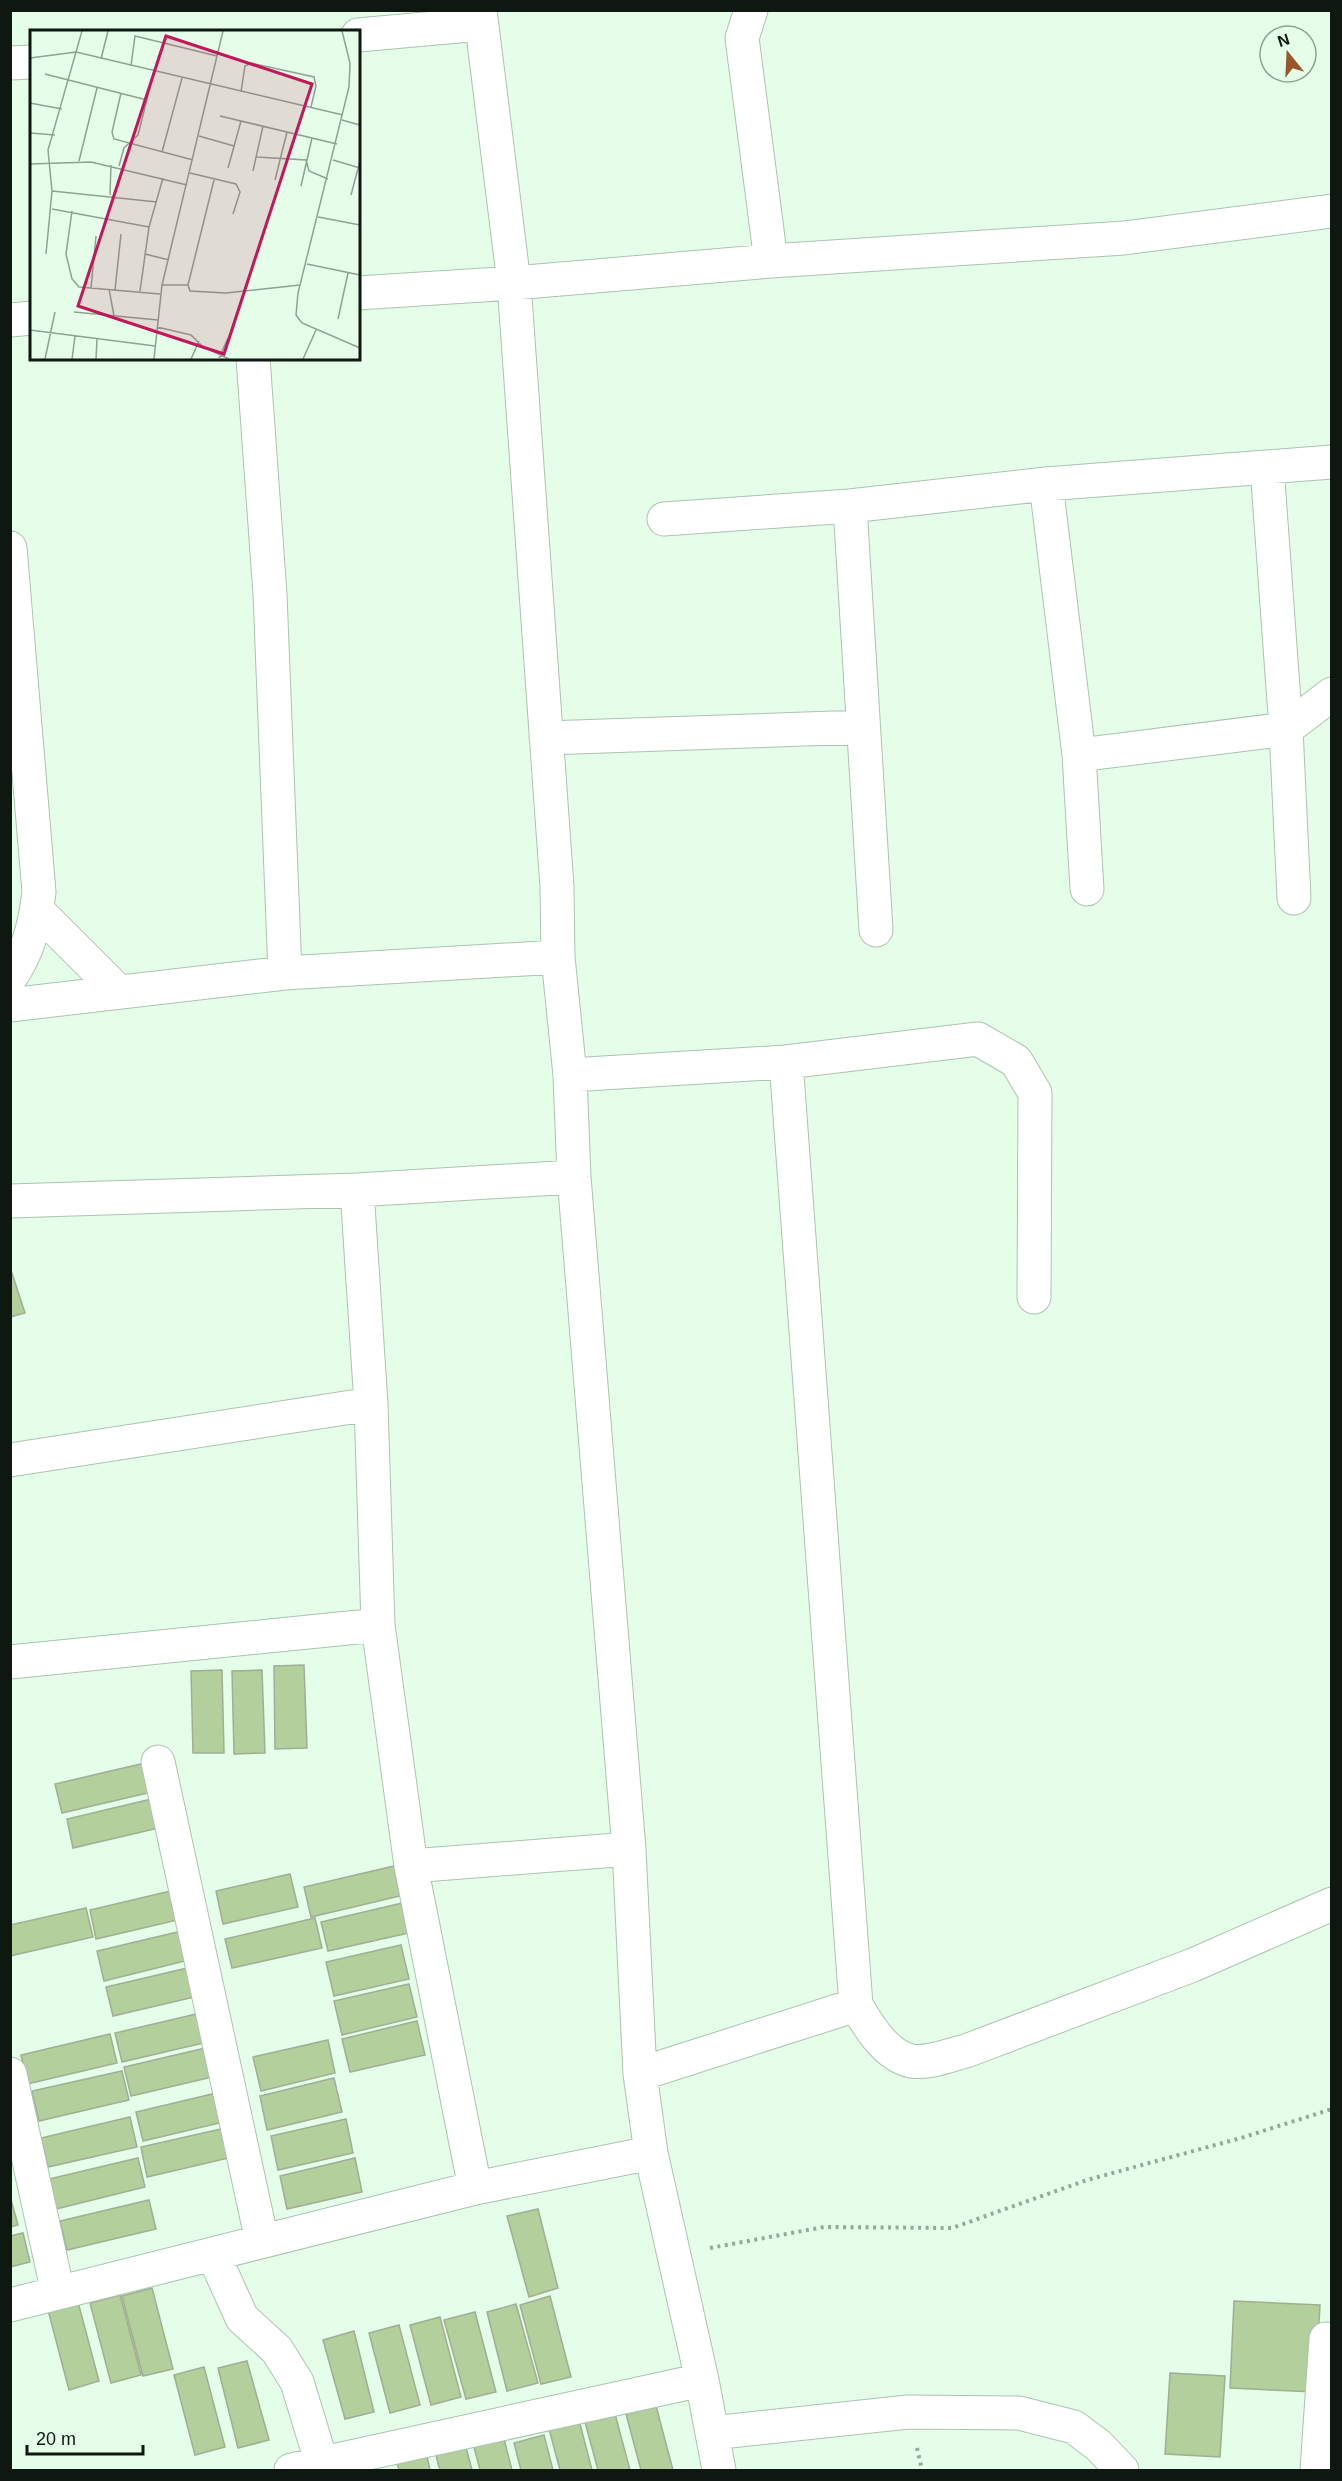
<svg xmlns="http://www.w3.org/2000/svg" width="1342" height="2481" viewBox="0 0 1342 2481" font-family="Arial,sans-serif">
  <rect width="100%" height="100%" fill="#e5fee9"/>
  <!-- building -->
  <path fill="#b3cf9b" stroke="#a0ae94" stroke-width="1.5" d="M 10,1267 L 25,1313 L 10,1317 Z
    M 304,1665 L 307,1748 L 275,1749 L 274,1666 Z
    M 222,1670 L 224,1753 L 193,1753 L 191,1671 Z
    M 262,1670 L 265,1753 L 234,1754 L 232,1671 Z
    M 145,1763 L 152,1792 L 62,1813 L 55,1784 Z
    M 156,1798 L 163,1827 L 73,1848 L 67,1819 Z
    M 394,1866 L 400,1896 L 311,1917 L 304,1887 Z
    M 290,1874 L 298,1907 L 223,1924 L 216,1891 Z
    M 179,1889 L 186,1918 L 96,1939 L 90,1910 Z
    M 411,1901 L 418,1931 L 328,1951 L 321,1922 Z
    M 86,1908 L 93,1937 L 10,1956 L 10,1925 Z
    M 315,1918 L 322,1948 L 232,1968 L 225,1939 Z
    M 186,1930 L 193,1959 L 104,1981 L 97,1951 Z
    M 401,1945 L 409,1979 L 334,1996 L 326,1962 Z
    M 196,1966 L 203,1995 L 113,2016 L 106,1987 Z
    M 409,1984 L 417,2017 L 342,2035 L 334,2001 Z
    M 205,2012 L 212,2041 L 122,2062 L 115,2033 Z
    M 417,2021 L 425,2055 L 350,2072 L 342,2039 Z
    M 110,2034 L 117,2063 L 27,2084 L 21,2055 Z
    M 328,2040 L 335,2073 L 261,2091 L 253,2057 Z
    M 214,2046 L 221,2075 L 131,2096 L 124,2067 Z
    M 122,2071 L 129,2100 L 39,2121 L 32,2091 Z
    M 334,2078 L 342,2112 L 267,2130 L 260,2096 Z
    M 225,2091 L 232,2120 L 143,2141 L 136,2112 Z
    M 130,2117 L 137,2147 L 48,2167 L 41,2138 Z
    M 346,2119 L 353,2153 L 278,2170 L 271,2136 Z
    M 230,2127 L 237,2156 L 147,2177 L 141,2147 Z
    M 138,2158 L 145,2187 L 56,2209 L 49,2179 Z
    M 355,2158 L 362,2192 L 287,2209 L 280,2176 Z
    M 10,2196 L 18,2225 L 10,2227 Z
    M 149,2200 L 156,2229 L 67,2250 L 60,2221 Z
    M 538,2209 L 558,2288 L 529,2297 L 507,2216 Z
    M 23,2233 L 30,2262 L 10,2267 L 10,2236 Z
    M 152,2288 L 173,2369 L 143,2376 L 122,2296 Z
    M 120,2295 L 141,2375 L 111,2383 L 90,2303 Z
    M 550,2296 L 571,2377 L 541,2384 L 520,2305 Z
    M 1234,2301 L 1320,2305 L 1315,2392 L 1230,2388 Z
    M 78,2302 L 99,2381 L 69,2390 L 48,2310 Z
    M 516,2304 L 538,2383 L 507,2391 L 487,2312 Z
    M 475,2312 L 496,2392 L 466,2399 L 444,2320 Z
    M 440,2317 L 461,2397 L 431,2405 L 410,2325 Z
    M 399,2325 L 420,2405 L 390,2413 L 369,2333 Z
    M 354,2331 L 374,2412 L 345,2419 L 323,2340 Z
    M 247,2361 L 269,2440 L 238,2448 L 218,2368 Z
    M 204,2367 L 225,2447 L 195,2455 L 174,2375 Z
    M 1170,2373 L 1225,2376 L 1220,2457 L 1165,2454 Z
    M 656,2406 L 673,2470 L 641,2470 L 626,2414 Z
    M 615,2414 L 630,2470 L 598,2470 L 585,2422 Z
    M 579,2420 L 592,2470 L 560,2470 L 549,2429 Z
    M 544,2435 L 553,2470 L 521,2470 L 514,2443 Z
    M 504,2439 L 512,2470 L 480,2470 L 474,2447 Z
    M 465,2444 L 472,2470 L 440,2470 L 435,2452 Z
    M 426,2452 L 430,2470 L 399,2470 L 396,2460 Z"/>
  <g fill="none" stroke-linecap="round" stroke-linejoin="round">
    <!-- street casing -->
    <g stroke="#abc3af" stroke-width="35">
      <path id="street" d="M 480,10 L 514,283 L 557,887 L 558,957 L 570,1075 L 574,1177 L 629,1849 L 640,2074 L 651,2153 L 702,2380 L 719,2470
        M 751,10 L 742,38 L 771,261
        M 358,35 L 481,24
        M 10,63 L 32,62
        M 358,293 L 514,283 L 771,261 L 1124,238 L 1332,211
        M 10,320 L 32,318
        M 253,358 L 270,594 L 285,973
        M 1267,467 L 1286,729 L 1294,898
        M 1046,484 L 1079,755 L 1087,889
        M 850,506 L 876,930
        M 664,519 L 850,506 L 1046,484 L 1332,462
        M 10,548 L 39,892 C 35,924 29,951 10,978
        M 546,738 L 862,727
        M 1079,755 L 1286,729 L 1332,694
        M 37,910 L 119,992
        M 10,1005 L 285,973 L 558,957
        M 786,1062 L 856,2005 C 868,2025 885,2055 911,2061 C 928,2064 949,2055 966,2051 L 1193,1965 L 1332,1904
        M 570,1075 L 786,1062 L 978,1039 L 1016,1061 L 1035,1093 L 1034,1297
        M 357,1190 L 371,1404 L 378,1625 L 411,1866 L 475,2188
        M 10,1201 L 357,1190 L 574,1177
        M 10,1460 L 371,1404
        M 10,1662 L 378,1625
        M 158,1762 L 262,2241
        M 411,1866 L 629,1849
        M 10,2074 L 58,2293
        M 640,2074 L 856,2005
        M 213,2254 L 242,2318 L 277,2350 L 297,2382 L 322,2464
        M 10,2305 L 475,2188 L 651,2153
        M 712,2433 L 908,2412 L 1019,2413 L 1074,2427 L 1098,2445 L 1122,2470
        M 291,2470 L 702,2380
        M 1317,2470 L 1326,2339"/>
    </g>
    <!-- path -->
    <path stroke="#96a999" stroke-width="4" stroke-dasharray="3 4.5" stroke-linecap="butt" d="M 710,2248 L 824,2227 L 952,2228 L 1087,2180 L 1241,2138 L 1332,2109
      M 917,2448 L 922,2470"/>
    <!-- street -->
    <use href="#street" stroke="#fff" stroke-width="33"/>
  </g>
  <!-- overview -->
  <g transform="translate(30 30)">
    <rect width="330" height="330" fill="#e5fee9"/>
    <path fill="none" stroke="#8fa292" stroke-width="1.5" d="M 312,1 L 320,33 L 319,57 L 268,263 L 266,285 L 272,293 L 330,318M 0,28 L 46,22 L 313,85M 71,29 L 78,1M 101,36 L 105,6 L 187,26M 15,44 L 117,70M 211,62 L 215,36 L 221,33 L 284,47 L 286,56 L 281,77M 91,63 L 82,102 L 84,109 L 163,130M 0,73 L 32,79M 190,86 L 307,114M 312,90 L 330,95M 0,103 L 25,105M 169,106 L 204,116M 132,122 L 152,48M 227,127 L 276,130 L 279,141 L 298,149M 303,130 L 330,138M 49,131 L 67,58M 0,134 L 61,132 L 157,155M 89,136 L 94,118 L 108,105 L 124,41M 198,138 L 211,91M 223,141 L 233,96M 160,143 L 206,154 L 210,162 L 203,184M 184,150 L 158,255 L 160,261 L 196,263 L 270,255M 245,150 L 257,102M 271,156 L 282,108M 22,161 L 127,172M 80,165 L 81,135M 321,165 L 330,131M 22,179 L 119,197M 42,181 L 36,224 L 42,249 L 49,257 L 130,264M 288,187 L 330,195M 16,224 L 22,161 L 18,120 L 52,1M 115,224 L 139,230M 277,234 L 330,245M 132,255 L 158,255M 61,258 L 66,206M 79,259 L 84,286M 85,260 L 91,204M 110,261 L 119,197 L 133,148M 44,282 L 128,290M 308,289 L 318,243M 127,297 L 161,305 L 173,317 L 199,329M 0,300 L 125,316M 189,328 L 198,308M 15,329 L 25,282M 42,329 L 45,306M 66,329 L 67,309M 124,329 L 132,255 L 193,1M 161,329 L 169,311M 273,329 L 286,300"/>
    <path fill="#c2185b" fill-opacity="0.15" stroke="#c2185b" stroke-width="3" d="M 136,6 L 282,54 L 194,324 L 48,276 Z"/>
    <rect width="330" height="330" fill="none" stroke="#0e1710" stroke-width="3"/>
  </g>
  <!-- border -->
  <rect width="1342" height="2481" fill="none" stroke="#0e1710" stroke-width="24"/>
  <!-- north arrow -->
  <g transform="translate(1288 54) rotate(342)"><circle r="28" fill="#e5fee9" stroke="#8fa292" stroke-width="1.5"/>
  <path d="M0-4.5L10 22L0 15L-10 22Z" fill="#9a5728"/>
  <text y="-9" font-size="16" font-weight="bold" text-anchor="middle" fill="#0e1710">N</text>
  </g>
  <!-- scale -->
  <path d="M27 2445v9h116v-9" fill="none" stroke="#0e1710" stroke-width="3"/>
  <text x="36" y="2445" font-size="18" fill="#0e1710" stroke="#e5fee9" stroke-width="4.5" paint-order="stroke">20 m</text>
</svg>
